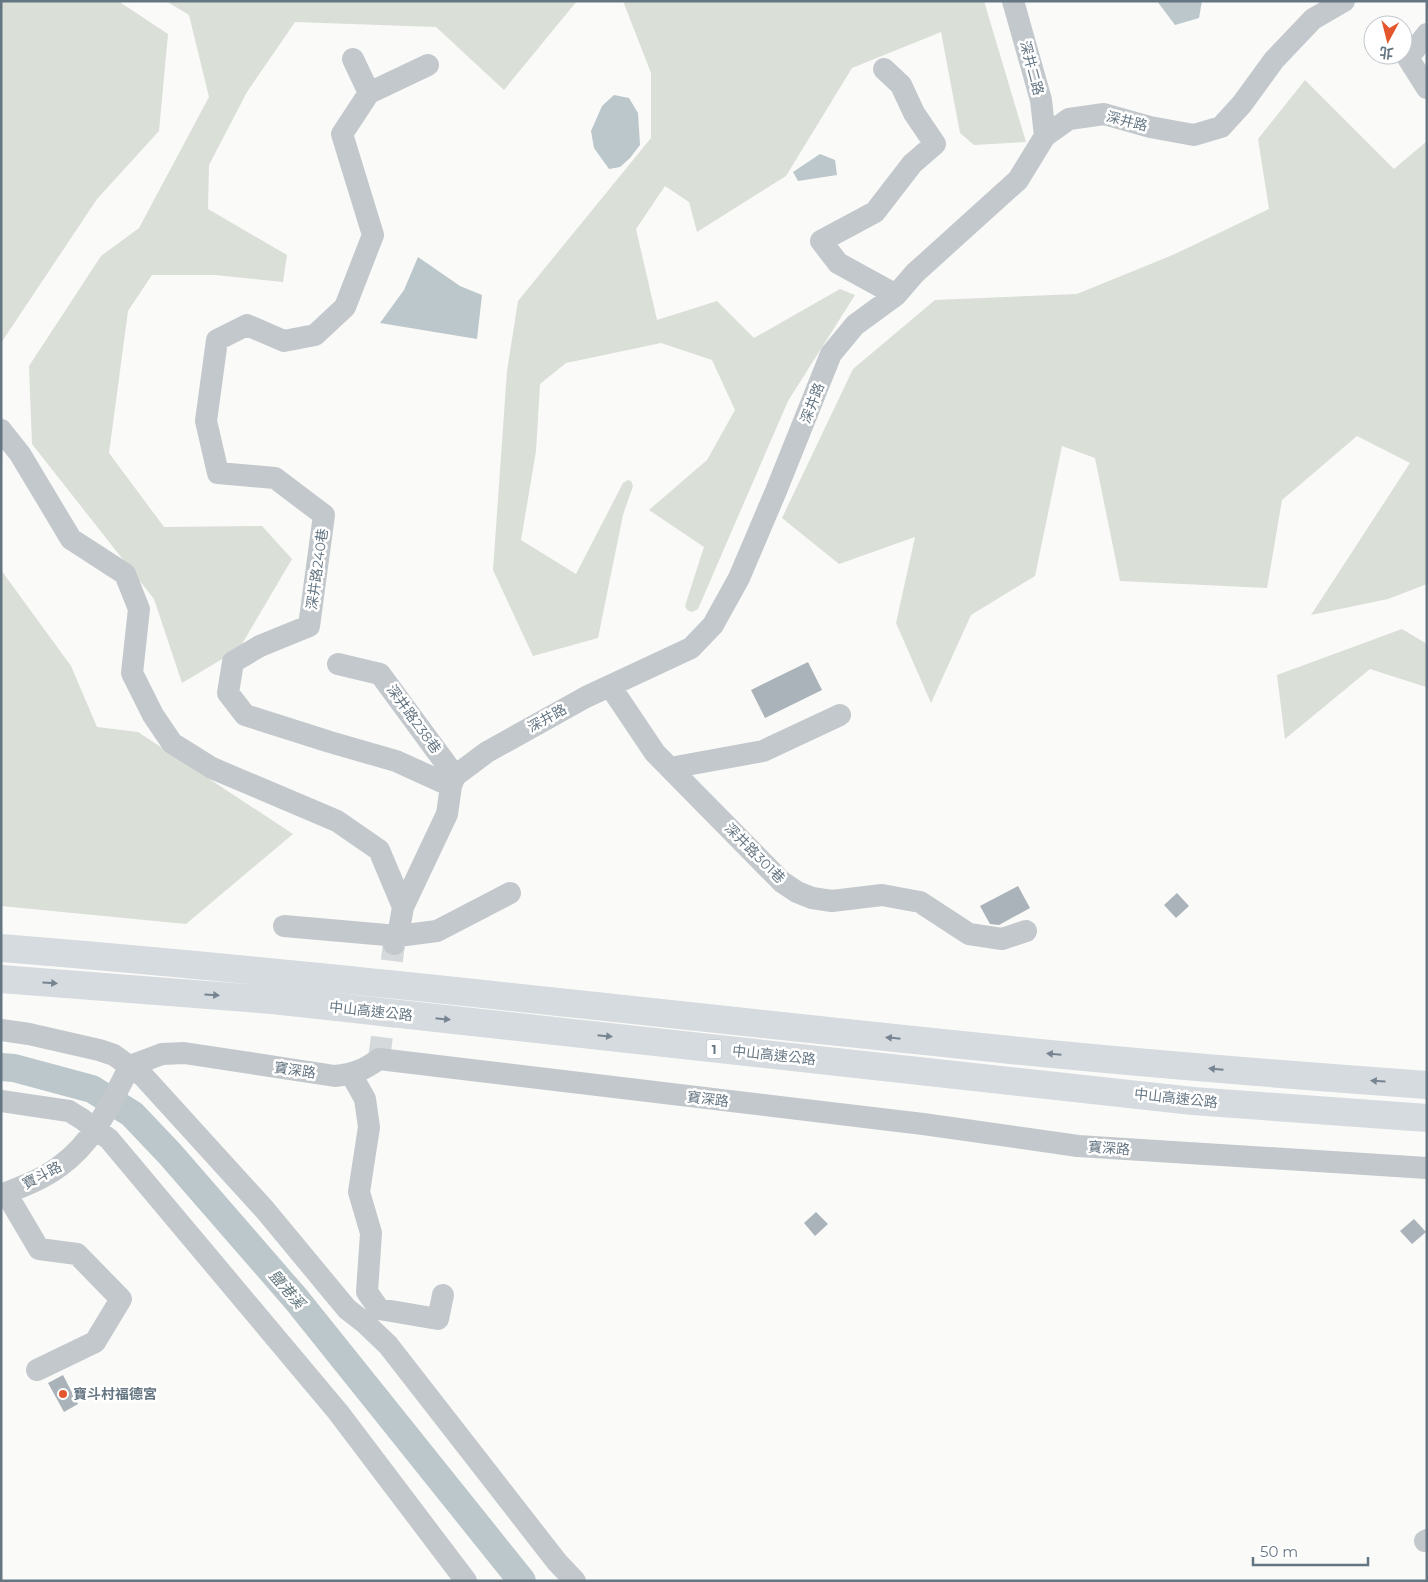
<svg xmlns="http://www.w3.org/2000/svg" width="1428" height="1582" viewBox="0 0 1428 1582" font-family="Montserrat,'Noto Sans TC',sans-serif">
  <rect width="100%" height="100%" fill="#fafaf8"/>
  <!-- green -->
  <path fill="#dadfd7" d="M 1,1 L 118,1 L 168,34 L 159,131 L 97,199 L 1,343 Z
    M 166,1 L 577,1 L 504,90 L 436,27 L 295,22 L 247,92 L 209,165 L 208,209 L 287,255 L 283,282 L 215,275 L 152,275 L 128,311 L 109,453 L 164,527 L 262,526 L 292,559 L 239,649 L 182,683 L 154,599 L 32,444 L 29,366 L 101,256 L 139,228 L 209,97 L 189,15 Z
    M 623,1 L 984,1 L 1026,142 L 974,145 L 960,133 L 941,32 L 852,68 L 786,176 L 697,232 L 689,202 L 665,186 L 636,229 L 657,320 L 717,301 L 754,338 L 840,289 L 855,295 L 788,401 L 698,609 L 692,612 L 687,610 L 685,606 L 704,547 L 649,510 L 707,460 L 735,410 L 712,360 L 661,343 L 566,363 L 540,384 L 536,451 L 521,540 L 576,574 L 623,483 L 628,480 L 631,481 L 633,486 L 623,515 L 598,638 L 533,656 L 493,570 L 507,371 L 518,301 L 651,138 L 651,73 Z
    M 1305,80 L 1394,169 L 1427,141 L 1427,584 L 1388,599 L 1311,615 L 1410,463 L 1357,436 L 1282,500 L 1267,588 L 1120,581 L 1095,458 L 1062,446 L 1035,576 L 971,615 L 931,703 L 896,623 L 915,537 L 839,564 L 782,518 L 853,369 L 935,300 L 1077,294 L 1175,254 L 1269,209 L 1258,139 Z
    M 1,570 L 71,666 L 97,727 L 138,732 L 293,834 L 186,924 L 1,906 Z
    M 1402,629 L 1427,644 L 1427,704 L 1426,687 L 1370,669 L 1285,739 L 1277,675 Z"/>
  <!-- water -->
  <path fill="#bbc7cb" d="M 1157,1 L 1202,1 L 1199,18 L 1175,25 Z
    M 614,95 L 629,98 L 638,113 L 640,145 L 630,158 L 620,167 L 609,169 L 594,148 L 591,131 L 602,106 Z
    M 820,154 L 835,160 L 837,175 L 798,181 L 793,172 Z
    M 418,257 L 460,286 L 482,295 L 477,339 L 380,323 L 404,290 Z"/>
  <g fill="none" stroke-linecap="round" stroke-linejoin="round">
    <!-- river -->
    <path stroke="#bbc7cb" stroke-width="28" d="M 1,1067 L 14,1068 L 92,1089 L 132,1114 L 170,1154 L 296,1299 L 522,1581"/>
  </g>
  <!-- building -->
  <path fill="#aab3b9" d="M 808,662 L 822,690 L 765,718 L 751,690 Z
    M 1018,886 L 1030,908 L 999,925 L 990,924 L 980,906 Z
    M 1177,893 L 1189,906 L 1176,918 L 1164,905 Z
    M 816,1212 L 828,1224 L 815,1236 L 804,1223 Z
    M 1414,1219 L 1426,1232 L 1412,1244 L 1400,1231 Z
    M 63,1375 L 78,1404 L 64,1412 L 48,1383 Z"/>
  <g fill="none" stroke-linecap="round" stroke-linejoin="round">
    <!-- minor-tunnel -->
    <path stroke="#d5d9db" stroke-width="22" stroke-dasharray="22 11" stroke-linecap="butt" d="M 379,1059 L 394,944"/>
    <!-- minor -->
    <path stroke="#c3c8cc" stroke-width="22" d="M 1013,1 L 1041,100 L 1045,136
      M 1427,34 L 1408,58 L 1427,88
      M 353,59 L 369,93
      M 428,65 L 369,93 L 342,134 L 373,235 L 345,307 L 315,335 L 284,341 L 247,325 L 217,340 L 206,421 L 218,473 L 275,478 L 324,515 L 309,626 L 260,646 L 233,662 L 228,693 L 245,715 L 330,742 L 396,761 L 451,786
      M 884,69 L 901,85 L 914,113 L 935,144 L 912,164 L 875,212 L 821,241 L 838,263 L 896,295
      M 1,430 L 20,454 L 71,539 L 125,574 L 139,609 L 132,673 L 153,715 L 172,743 L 212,768 L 337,821 L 379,850 L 403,907
      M 338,664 L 380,674 L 455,776
      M 610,686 L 655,753 L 782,882 L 797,892 L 812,898 L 832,901 L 882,895 L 920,902 L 969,934 L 1002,939 L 1026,931
      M 670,768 L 763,751 L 840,715
      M 284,926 L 398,936 L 437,931 L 510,893
      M 394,944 L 398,936 L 403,907 L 447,814 L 451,786 L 455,776 L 487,752 L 586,697 L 691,648 L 713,625 L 739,578 L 776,491 L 831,354 L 855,325 L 896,295 L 915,273 L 1018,180 L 1045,136 L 1069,119 L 1104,114 L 1150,127 L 1194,135 L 1221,127 L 1242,104 L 1274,60 L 1313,19 L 1344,1
      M 1,1030 L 29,1034 L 99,1050 L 114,1055 L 144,1077 L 265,1210 L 347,1309 L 365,1323 L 388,1345 L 557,1562 L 575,1581
      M 130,1066 L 162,1054 L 184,1053 L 335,1076 C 354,1074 364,1070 379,1059 L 923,1124 L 1078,1146 L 1427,1168
      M 351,1074 L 365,1099 L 369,1127 L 359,1192 L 371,1233 L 367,1292 L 379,1309 L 438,1319 L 443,1295
      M 1,1101 L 69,1111 L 82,1119 L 109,1139 L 338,1412 L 466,1581
      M 6,1193 L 39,1249 L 77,1254 L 121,1299 L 95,1342 L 37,1370
      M 1,1195 C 21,1187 43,1179 60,1166 C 95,1141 111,1102 130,1066
      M 1425,1541 L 1427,1540"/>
    <!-- highway -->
    <path stroke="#d6dbdf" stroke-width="28" d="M 1,948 C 338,975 674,1016 1011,1050 C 1149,1064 1288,1075 1427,1085
      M 1,979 L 272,1000 L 1193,1101 L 1427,1118"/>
  </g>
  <!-- one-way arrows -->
  <defs><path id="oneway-solid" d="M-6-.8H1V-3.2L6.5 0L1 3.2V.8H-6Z" transform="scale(1.25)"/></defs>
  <g fill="#768591">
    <use href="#oneway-solid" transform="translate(50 983) rotate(4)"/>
    <use href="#oneway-solid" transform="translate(212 995) rotate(4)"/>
    <use href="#oneway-solid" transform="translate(443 1019) rotate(6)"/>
    <use href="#oneway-solid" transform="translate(605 1036) rotate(6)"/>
    <use href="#oneway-solid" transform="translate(893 1038) rotate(-174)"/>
    <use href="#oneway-solid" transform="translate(1054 1054) rotate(-175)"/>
    <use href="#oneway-solid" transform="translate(1216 1069) rotate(-175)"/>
    <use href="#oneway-solid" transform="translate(1378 1081) rotate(-176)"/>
  </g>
  <!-- markers -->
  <circle fill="#e4572e" stroke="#fff" stroke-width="2" cx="63" cy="1394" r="5"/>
  <g text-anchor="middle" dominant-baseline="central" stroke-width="5" stroke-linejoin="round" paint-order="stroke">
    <!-- shield labels -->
    <rect fill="#fff" stroke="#939fa8" stroke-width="1" x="706.5" y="1039.5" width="15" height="19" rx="4"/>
    <g font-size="12" font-weight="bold" fill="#657683">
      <text x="714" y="1049">1</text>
    </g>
    <!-- street labels -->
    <g font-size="14" fill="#657683" stroke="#fff">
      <text transform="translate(1032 68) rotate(75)">深井二路</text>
      <text transform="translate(1127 121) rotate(14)">深井路</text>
      <text transform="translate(812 403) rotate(-69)">深井路</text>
      <text transform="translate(317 569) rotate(-82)">深井路240巷</text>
      <text transform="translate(547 718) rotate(-29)">深井路</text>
      <text transform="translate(414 719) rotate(54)">深井路238巷</text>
      <text transform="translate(755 853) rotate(45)">深井路301巷</text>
      <text transform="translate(371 1011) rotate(6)">中山高速公路</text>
      <text transform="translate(774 1055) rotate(6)">中山高速公路</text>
      <text transform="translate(295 1070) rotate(8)">寶深路</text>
      <text transform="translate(1176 1098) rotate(6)">中山高速公路</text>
      <text transform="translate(708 1099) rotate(7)">寶深路</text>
      <text transform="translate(1109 1148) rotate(4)">寶深路</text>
      <text transform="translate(42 1175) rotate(-28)">寶斗路</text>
    </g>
    <!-- poi labels -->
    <g font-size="14" font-weight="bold" fill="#657683" stroke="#fff" text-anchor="start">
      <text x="73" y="1394">寶斗村福德宮</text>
    </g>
    <!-- water labels -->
    <g font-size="15" font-style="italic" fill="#60757c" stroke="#fff">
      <text transform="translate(287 1289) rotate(49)">鹽港溪</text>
    </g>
  </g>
  <!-- border -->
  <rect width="1428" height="1582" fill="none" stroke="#657683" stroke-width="5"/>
  <!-- north arrow -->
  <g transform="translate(1388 40) rotate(187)"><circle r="24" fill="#ffffff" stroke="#c1c8cd"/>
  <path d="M0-4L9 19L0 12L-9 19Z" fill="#e4572e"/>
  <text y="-8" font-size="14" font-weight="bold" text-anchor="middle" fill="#657683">北</text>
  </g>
  <!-- scale -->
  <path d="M1253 1557v8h115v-8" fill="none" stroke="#657683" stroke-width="2.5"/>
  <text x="1260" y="1557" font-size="15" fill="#657683" stroke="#ffffff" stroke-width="4" paint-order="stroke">50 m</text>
</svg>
